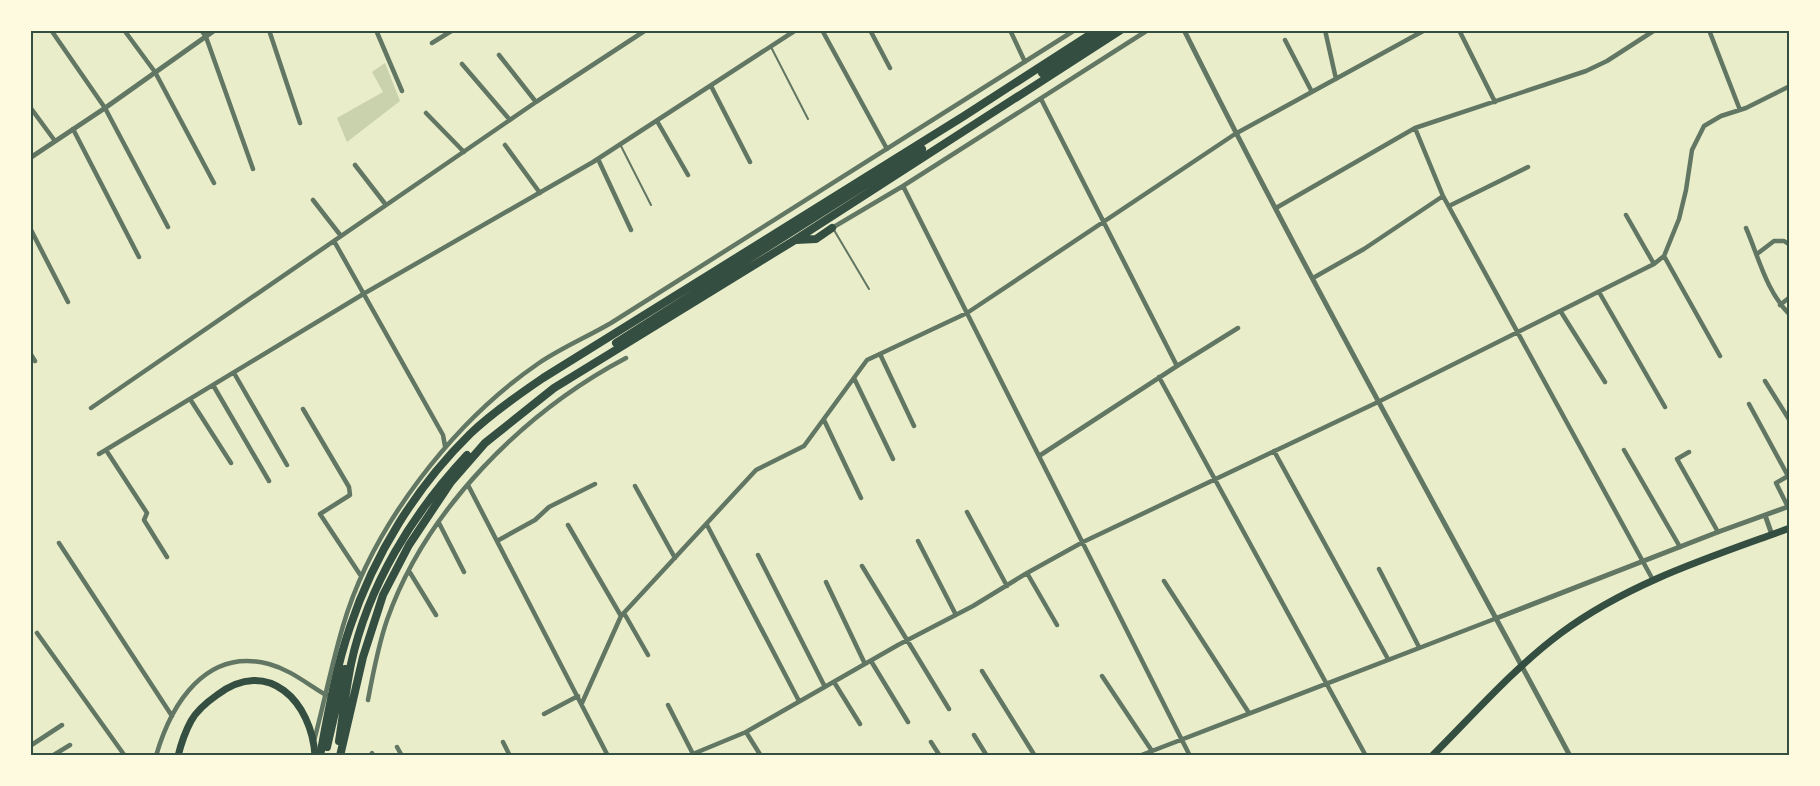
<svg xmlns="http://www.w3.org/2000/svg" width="1820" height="786" viewBox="0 0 1820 786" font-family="Karla,sans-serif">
  <rect width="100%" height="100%" fill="#e9edc9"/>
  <!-- green -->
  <path fill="#cad2ad" d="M 385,63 L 400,101 L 347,142 L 337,118 L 383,92 L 372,72 Z"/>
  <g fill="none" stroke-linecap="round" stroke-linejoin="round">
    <!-- service -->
    <path stroke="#617663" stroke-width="2" d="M 771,47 L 808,119
      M 621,146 L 651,205
      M 834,230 L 869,289"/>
    <!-- minor -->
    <path stroke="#617663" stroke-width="4.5" d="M 51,30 L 105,108 L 168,227
      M 124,30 L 155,72 L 214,183
      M 201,30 L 206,37 L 253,169
      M 269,30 L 300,123
      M 376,30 L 402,91
      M 822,30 L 887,149
      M 870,30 L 890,68
      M 1010,30 L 1025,62
      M 1325,30 L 1336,79
      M 1459,30 L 1495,102
      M 1709,30 L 1740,110
      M 1285,40 L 1312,92
      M 432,43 L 453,30
      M 499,55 L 536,102
      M 462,64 L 510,120
      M 711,86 L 750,162
      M 1041,99 L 1177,366
      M 30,107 L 55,141
      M 426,113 L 464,152
      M 657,121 L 688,175
      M 1415,128 L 1443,196 L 1653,580
      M 73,129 L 139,257
      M 505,145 L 540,193
      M 598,159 L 631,230
      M 355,165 L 386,205
      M 903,186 L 1190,756
      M 313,200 L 341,236
      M 1449,206 L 1528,167
      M 1276,208 L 1415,128 L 1586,71 L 1607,61 L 1655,30
      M 1626,215 L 1654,264
      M 30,228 L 68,302
      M 832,228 L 903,186 L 1148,30
      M 1746,228 C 1759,258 1766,291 1790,315
      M 334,241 L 443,435 L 445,446
      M 1757,254 L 1774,241 L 1784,241 L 1790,245
      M 1664,256 L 1720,356
      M 1313,278 L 1364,249 L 1443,196
      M 1599,292 L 1665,407
      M 1780,305 L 1790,297
      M 1561,312 L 1605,382
      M 30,353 L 35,361
      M 880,354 L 914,426
      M 234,373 L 287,465
      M 1159,377 L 1366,756
      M 854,378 L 893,459
      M 1765,381 L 1790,421
      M 213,385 L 269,481
      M 190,399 L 231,463
      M 1749,404 L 1788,476 L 1776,483 L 1788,507
      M 91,408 L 536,102 L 646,30
      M 303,409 L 349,487 L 350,495 L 320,514 L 361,576
      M 824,420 L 861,498
      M 106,450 L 147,513 L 144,520 L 167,557
      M 1624,450 L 1680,547
      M 1274,451 L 1388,659
      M 1689,452 L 1677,459 L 1718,532
      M 99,454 L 365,293 L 593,162 L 796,30
      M 1039,456 L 1177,366 L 1238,328
      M 468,485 L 608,756
      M 635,486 L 675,558
      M 967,512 L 1007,586
      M 439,523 L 464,572
      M 568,525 L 621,616
      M 707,525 L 799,701
      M 497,541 L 535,520 L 549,507 L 595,484
      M 918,541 L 956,615
      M 59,543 L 172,716
      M 758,555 L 825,687
      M 862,566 L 949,709
      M 1379,569 L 1419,647
      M 409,571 L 436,615
      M 1027,573 L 1057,625
      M 1164,581 L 1249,713
      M 826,582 L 865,664
      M 624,613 L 648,655
      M 37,633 L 125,756
      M 871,661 L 908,722
      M 982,671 L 1035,756
      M 1102,676 L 1152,751
      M 834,682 L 860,724
      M 368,700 C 373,673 378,646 387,620 C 426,509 524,412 626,358
      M 582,703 L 621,616 L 756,470 L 804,446 L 867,360 L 967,313 L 1235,134 L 1425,30
      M 668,705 L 693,754
      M 544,714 L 578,696
      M 746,732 L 761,756
      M 974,735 L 987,756
      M 314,741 C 324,703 332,663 343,626 C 372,526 454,421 539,363 C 561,348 587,337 611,323 L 1075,30
      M 503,742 L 510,756
      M 931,742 L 940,756
      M 30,746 L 62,725
      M 397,747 L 402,756
      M 372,753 L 374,756
      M 52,756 L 70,745
      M 156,756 C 171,704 206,647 269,664 C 291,670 307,684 326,695
      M 688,756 L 746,732 L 898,645 L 973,606 L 1027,573 L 1083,542 L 1378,402 L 1654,264 L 1664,256 L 1679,219 L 1686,190 L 1692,150 L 1704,126 L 1721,116 L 1746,108 L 1790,86
      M 1139,756 L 1497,618"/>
    <!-- tertiary -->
    <path stroke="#617663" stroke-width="5" d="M 1184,30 C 1306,275 1441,514 1570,756
      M 30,158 L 105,108 L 215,30
      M 1765,515 L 1772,535
      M 1497,618 L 1718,532 L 1790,506"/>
    <!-- primary -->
    <path stroke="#344e41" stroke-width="7" d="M 178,756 C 181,744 185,732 191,721 C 197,710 207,702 217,695 C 268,656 312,702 315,756
      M 1432,756 C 1474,714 1514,668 1561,633 C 1630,582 1711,557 1790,528"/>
    <!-- motorway -->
    <path stroke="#344e41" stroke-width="8" d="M 1042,73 L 1108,30
      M 796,240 L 816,239 L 832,228
      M 616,343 L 922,149
      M 339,741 C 343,715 346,689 351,664 C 368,585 413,513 467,455
      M 327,747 L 345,669
      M 320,756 C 328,713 336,668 350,627 C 374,555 416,487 470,434 C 492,413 518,395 543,378 L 964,116 L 1097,30
      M 340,756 L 363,657 L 383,595 L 409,545 L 451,482 L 485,443 L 554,388 L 795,240 L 1121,30"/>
  </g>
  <!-- border -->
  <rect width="1820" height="786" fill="none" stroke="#fefae0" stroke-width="63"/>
  <rect x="32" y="32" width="1756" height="722" fill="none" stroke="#344e41" stroke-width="2"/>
</svg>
